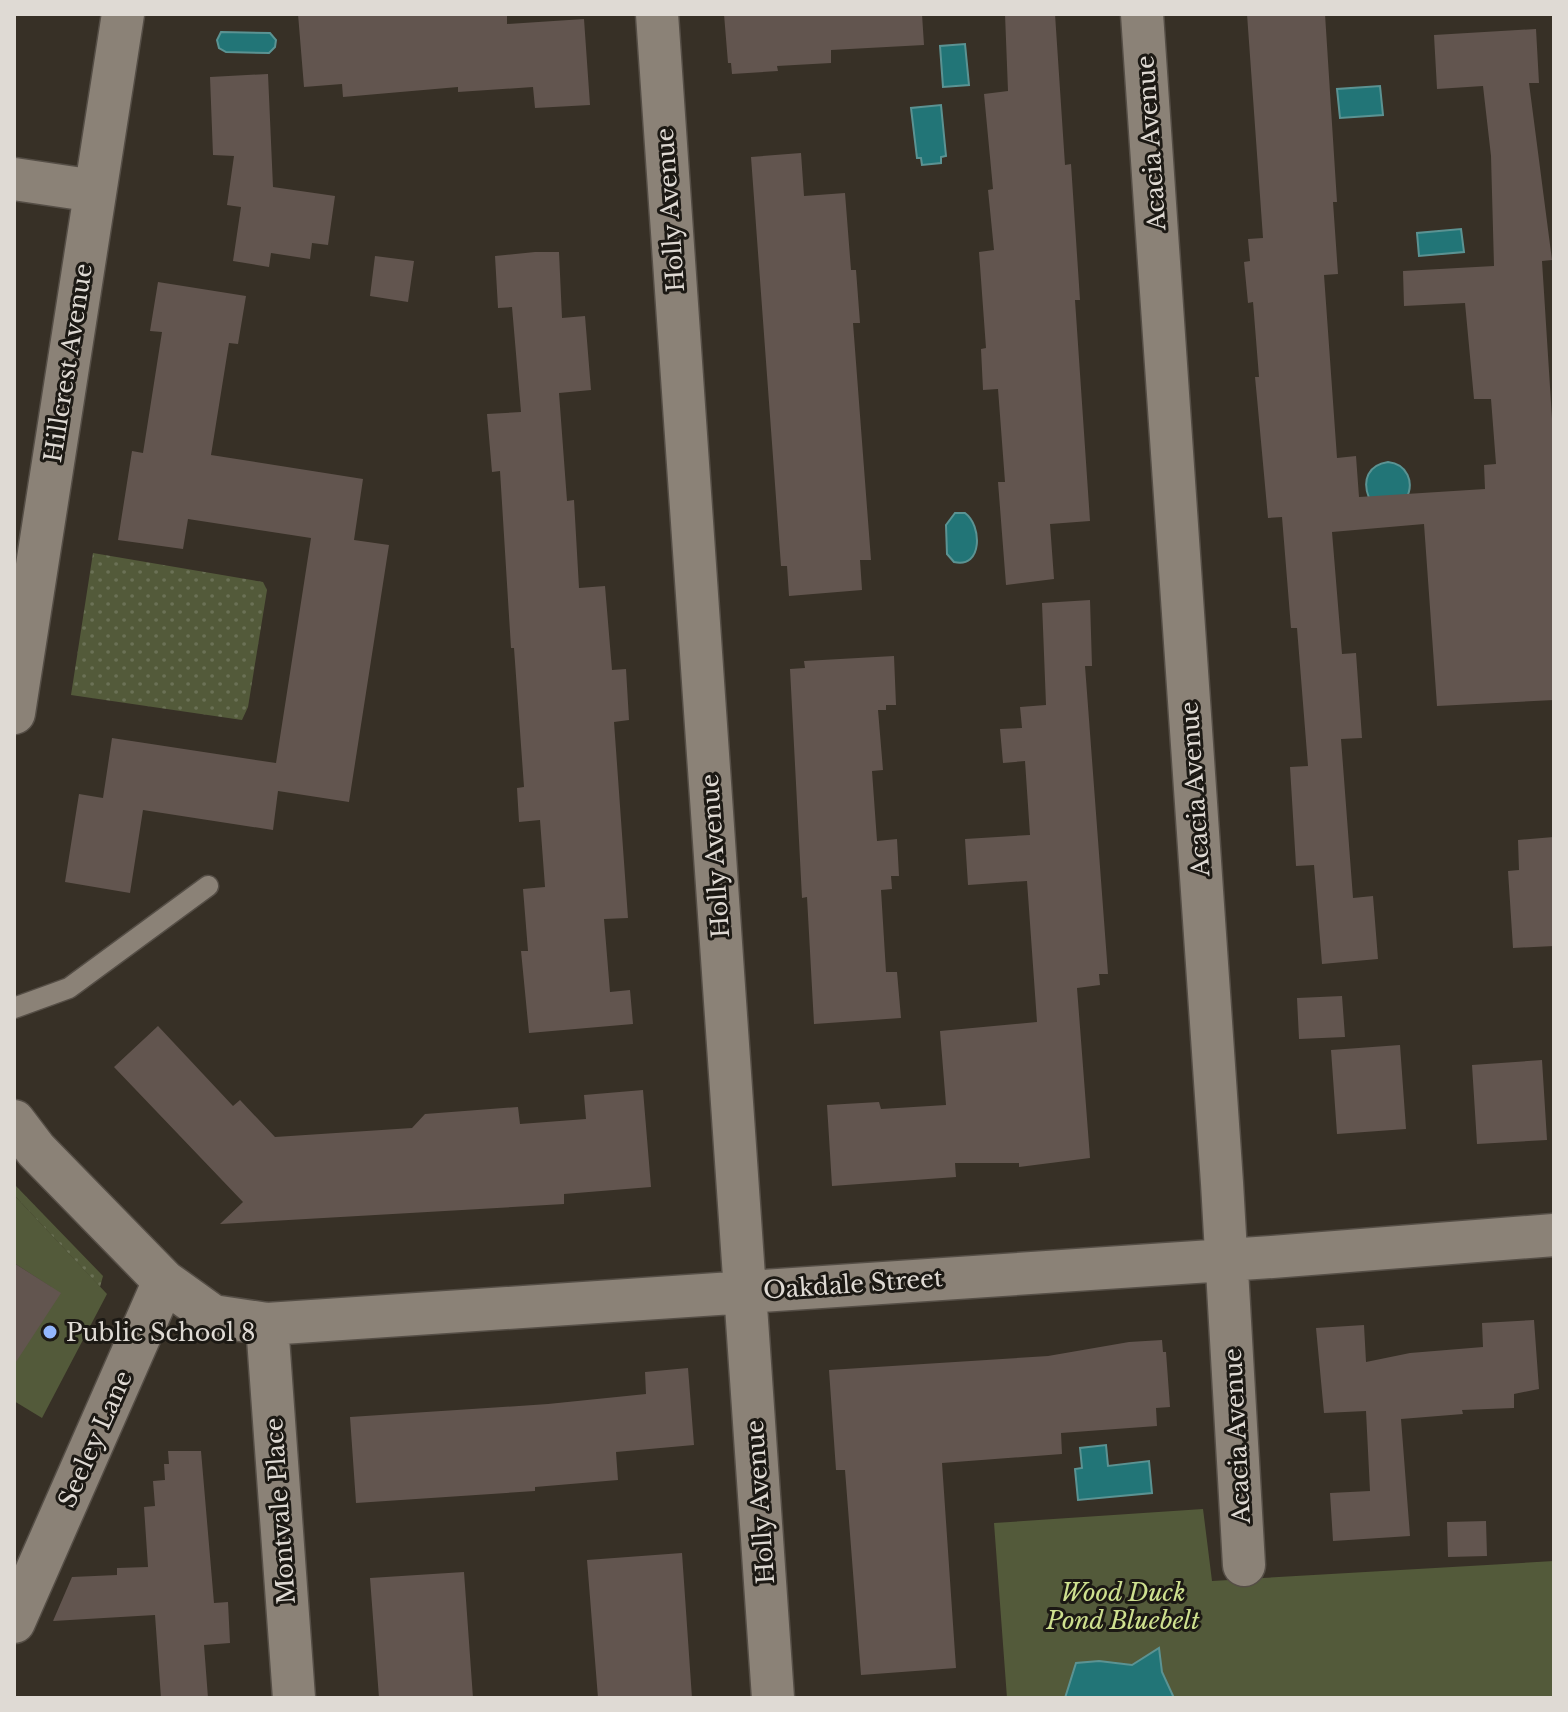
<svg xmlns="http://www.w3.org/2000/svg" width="1568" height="1712" viewBox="0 0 1568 1712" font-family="'Libre Baskerville',serif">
  <defs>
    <pattern id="grass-dots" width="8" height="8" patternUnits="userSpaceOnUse" patternTransform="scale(2)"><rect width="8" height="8" fill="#535a3a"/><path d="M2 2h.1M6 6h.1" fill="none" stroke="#6b7156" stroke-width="1.8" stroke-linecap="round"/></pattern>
  </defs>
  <rect width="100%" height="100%" fill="#373026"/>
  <!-- grass -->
  <path fill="url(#grass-dots)" d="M 93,553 L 263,582 L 267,590 L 248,707 L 242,720 L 71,695 Z
    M 14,1184 L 103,1276 L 100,1287 L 14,1195 Z"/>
  <!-- green -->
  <path fill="#535a3a" d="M 14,1195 L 107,1294 L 42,1418 L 14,1401 L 14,1364 L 51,1287 L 14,1263 Z
    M 1203,1509 L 1212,1581 L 1554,1561 L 1554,1698 L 1007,1698 L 994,1523 Z"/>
  <!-- water -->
  <path fill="#227577" stroke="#5b9393" stroke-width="2" d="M 221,32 L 270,33 L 276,40 L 275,47 L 269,53 L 226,52 L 219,48 L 217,40 Z
    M 965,44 L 969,85 L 943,87 L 940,46 Z
    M 1380,86 L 1383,115 L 1340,118 L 1337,89 Z
    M 941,105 L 946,156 L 941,157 L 941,163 L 922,165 L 921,158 L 917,158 L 911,108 Z
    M 1461,229 L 1464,252 L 1419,256 L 1417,233 Z
    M 1388,462 C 1407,464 1415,482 1406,499 L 1369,498 C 1362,480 1368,465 1388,462 Z
    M 955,513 L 965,513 C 982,525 983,569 954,562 L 947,554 L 946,525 Z
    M 1106,1445 L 1108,1466 L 1149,1461 L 1152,1493 L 1078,1500 L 1075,1469 L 1082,1468 L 1080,1448 Z
    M 1159,1648 L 1162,1672 L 1174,1698 L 1065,1698 L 1076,1663 L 1099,1661 L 1132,1665 Z"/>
  <!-- building -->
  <path fill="#62554f" d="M 298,14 L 507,14 L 507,24 L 584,19 L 590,105 L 535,108 L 533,87 L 458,92 L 458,87 L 343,97 L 342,84 L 304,87 Z
    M 724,14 L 922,14 L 924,45 L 831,50 L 831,63 L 777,66 L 778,71 L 732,74 L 731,63 L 728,63 Z
    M 1005,14 L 1055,14 L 1065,165 L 1071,164 L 1080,300 L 1075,300 L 1090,521 L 1050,524 L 1054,579 L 1006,585 L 998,482 L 1005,482 L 998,389 L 983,390 L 981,349 L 986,348 L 979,252 L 994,250 L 988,190 L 993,189 L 984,94 L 1008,91 Z
    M 1247,14 L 1325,14 L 1337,202 L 1333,202 L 1338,274 L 1324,275 L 1337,458 L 1356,456 L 1359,497 L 1485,489 L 1484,465 L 1496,464 L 1491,399 L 1474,399 L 1465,303 L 1404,306 L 1403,271 L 1494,266 L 1491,156 L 1483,86 L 1437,89 L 1434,35 L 1536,29 L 1539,83 L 1529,83 L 1552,260 L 1542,261 L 1554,450 L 1554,700 L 1437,706 L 1424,524 L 1332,532 L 1342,654 L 1356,653 L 1362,738 L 1341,739 L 1353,898 L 1373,896 L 1378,959 L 1322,964 L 1314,865 L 1296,866 L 1290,767 L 1308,766 L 1297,628 L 1291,628 L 1282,517 L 1268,518 L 1257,398 L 1255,377 L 1259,377 L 1253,302 L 1248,303 L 1244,262 L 1250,261 L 1248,239 L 1263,238 Z
    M 268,74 L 273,187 L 335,196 L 328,245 L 312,243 L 310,259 L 271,253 L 269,267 L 233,261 L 241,207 L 227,205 L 234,156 L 213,155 L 210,77 Z
    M 801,153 L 804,196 L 845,193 L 851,270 L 856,270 L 860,323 L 853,323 L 871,560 L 860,560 L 862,590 L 789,596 L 787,566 L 781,566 L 751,157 Z
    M 535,252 L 559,252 L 562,318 L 585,316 L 591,390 L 559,393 L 567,501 L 574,500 L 579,588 L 605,586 L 612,670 L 626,669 L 629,720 L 614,722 L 628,918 L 604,919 L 610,992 L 630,990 L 633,1024 L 529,1033 L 521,951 L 528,951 L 523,889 L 545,887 L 540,820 L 519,822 L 517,788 L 524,787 L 514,648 L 511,648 L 500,471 L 492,472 L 487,414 L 521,412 L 512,307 L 498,308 L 495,256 Z
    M 375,256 L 414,261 L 408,302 L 370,296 Z
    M 158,282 L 246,296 L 238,344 L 229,343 L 211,455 L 363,479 L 354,540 L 389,545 L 349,802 L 278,791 L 273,830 L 143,810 L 130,893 L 65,882 L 79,794 L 103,798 L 112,738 L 276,763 L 311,538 L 188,519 L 183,549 L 118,540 L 132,451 L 143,453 L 162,332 L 150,331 Z
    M 1090,600 L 1092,666 L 1085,666 L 1108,974 L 1099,974 L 1100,985 L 1077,988 L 1090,1158 L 1019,1167 L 1019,1163 L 955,1163 L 956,1177 L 832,1186 L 827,1105 L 879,1102 L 881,1109 L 946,1105 L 940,1031 L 1037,1022 L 1027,881 L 968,885 L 965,839 L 1030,835 L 1025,761 L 1003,763 L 1000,729 L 1022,728 L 1020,707 L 1046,705 L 1042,603 Z
    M 894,656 L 896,705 L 886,705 L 886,710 L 878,710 L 883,770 L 872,771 L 877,841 L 897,839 L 899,876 L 891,876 L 892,889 L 881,890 L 886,972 L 897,972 L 901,1018 L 814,1024 L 807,897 L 802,898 L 790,669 L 805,668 L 804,661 Z
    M 1554,837 L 1554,946 L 1513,948 L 1508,871 L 1519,870 L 1518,840 Z
    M 1342,996 L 1345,1037 L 1299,1039 L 1297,998 Z
    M 158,1026 L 233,1106 L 240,1100 L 275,1137 L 412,1128 L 425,1114 L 518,1107 L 520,1124 L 586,1119 L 584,1095 L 643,1090 L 651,1187 L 564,1194 L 564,1204 L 220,1224 L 243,1202 L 114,1067 Z
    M 1400,1045 L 1406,1129 L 1337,1134 L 1331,1050 Z
    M 1542,1060 L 1547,1140 L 1477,1144 L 1472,1065 Z
    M 14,1263 L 61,1293 L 14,1365 Z
    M 1534,1320 L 1539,1389 L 1514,1394 L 1514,1408 L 1462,1410 L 1463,1414 L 1401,1419 L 1410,1536 L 1333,1541 L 1330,1493 L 1370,1491 L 1366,1411 L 1324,1413 L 1316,1328 L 1364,1325 L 1366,1362 L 1410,1353 L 1483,1347 L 1482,1323 Z
    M 1162,1340 L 1163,1352 L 1166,1352 L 1170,1407 L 1156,1408 L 1157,1426 L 1061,1433 L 1062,1454 L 942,1463 L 956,1668 L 861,1675 L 845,1470 L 836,1470 L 829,1370 L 1048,1356 L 1129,1342 Z
    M 688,1368 L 694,1445 L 616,1452 L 618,1480 L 535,1487 L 535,1491 L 356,1503 L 350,1417 L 548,1404 L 646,1394 L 645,1372 Z
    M 168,1451 L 201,1451 L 214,1603 L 228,1602 L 230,1643 L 204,1645 L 208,1698 L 161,1698 L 155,1615 L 53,1621 L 72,1577 L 117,1575 L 117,1568 L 148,1567 L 144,1507 L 155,1506 L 153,1481 L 165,1480 L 164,1464 L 169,1464 Z
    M 1486,1521 L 1487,1556 L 1448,1557 L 1447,1522 Z
    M 682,1553 L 692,1698 L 598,1698 L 587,1560 Z
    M 464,1572 L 473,1698 L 379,1698 L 370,1578 Z"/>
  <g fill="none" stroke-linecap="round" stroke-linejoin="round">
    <!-- lane casing -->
    <g stroke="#554e46" stroke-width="23">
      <path id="lane" d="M 14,1008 L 69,988 L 208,886"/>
    </g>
    <!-- street casing -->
    <g stroke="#554e46" stroke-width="45">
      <path id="street" d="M 657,14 L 773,1698
        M 1142,14 L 1222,1183 L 1244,1565
        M 14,179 L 95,191
        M 14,713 L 123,14
        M 14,1121 L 36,1150 L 164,1281 L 213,1316 L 267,1324 L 1272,1257 L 1554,1235
        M 267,1324 L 294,1698
        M 14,1622 L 164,1281"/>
    </g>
    <!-- lane -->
    <use href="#lane" stroke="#8b8277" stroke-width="20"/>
    <!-- street -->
    <use href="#street" stroke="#8b8277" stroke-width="42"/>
  </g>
  <!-- markers -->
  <circle fill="#93b7fd" stroke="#1c1914" stroke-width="3" cx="50" cy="1332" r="8"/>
  <g text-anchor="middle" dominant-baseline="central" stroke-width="6" stroke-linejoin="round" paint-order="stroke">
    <!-- street labels -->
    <g font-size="24" fill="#dfdad4" stroke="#1c1914">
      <text transform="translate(1151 143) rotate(-94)">Acacia Avenue</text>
      <text transform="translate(670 210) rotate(-94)">Holly Avenue</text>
      <text transform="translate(68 363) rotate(-81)">Hillcrest Avenue</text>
      <text transform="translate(1195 789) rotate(-94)">Acacia Avenue</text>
      <text transform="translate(715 856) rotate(-94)">Holly Avenue</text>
      <text transform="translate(853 1284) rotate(-4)">Oakdale Street</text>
      <text transform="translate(1237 1436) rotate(-93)">Acacia Avenue</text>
      <text transform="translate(95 1439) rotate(-66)">Seeley Lane</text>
      <text transform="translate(760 1502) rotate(-94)">Holly Avenue</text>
      <text transform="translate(280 1511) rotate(-94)">Montvale Place</text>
    </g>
    <!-- poi labels -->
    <g font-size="24" fill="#dfdad4" stroke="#1c1914" text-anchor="start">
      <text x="66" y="1332">Public School 8</text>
    </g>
    <!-- park labels -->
    <g font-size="24" font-style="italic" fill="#cee08f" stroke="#1c1914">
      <text x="1123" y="1592">Wood Duck<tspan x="1123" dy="28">Pond Bluebelt</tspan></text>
    </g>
  </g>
  <!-- border -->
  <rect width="1568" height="1712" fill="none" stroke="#dfdad4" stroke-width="32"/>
</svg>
